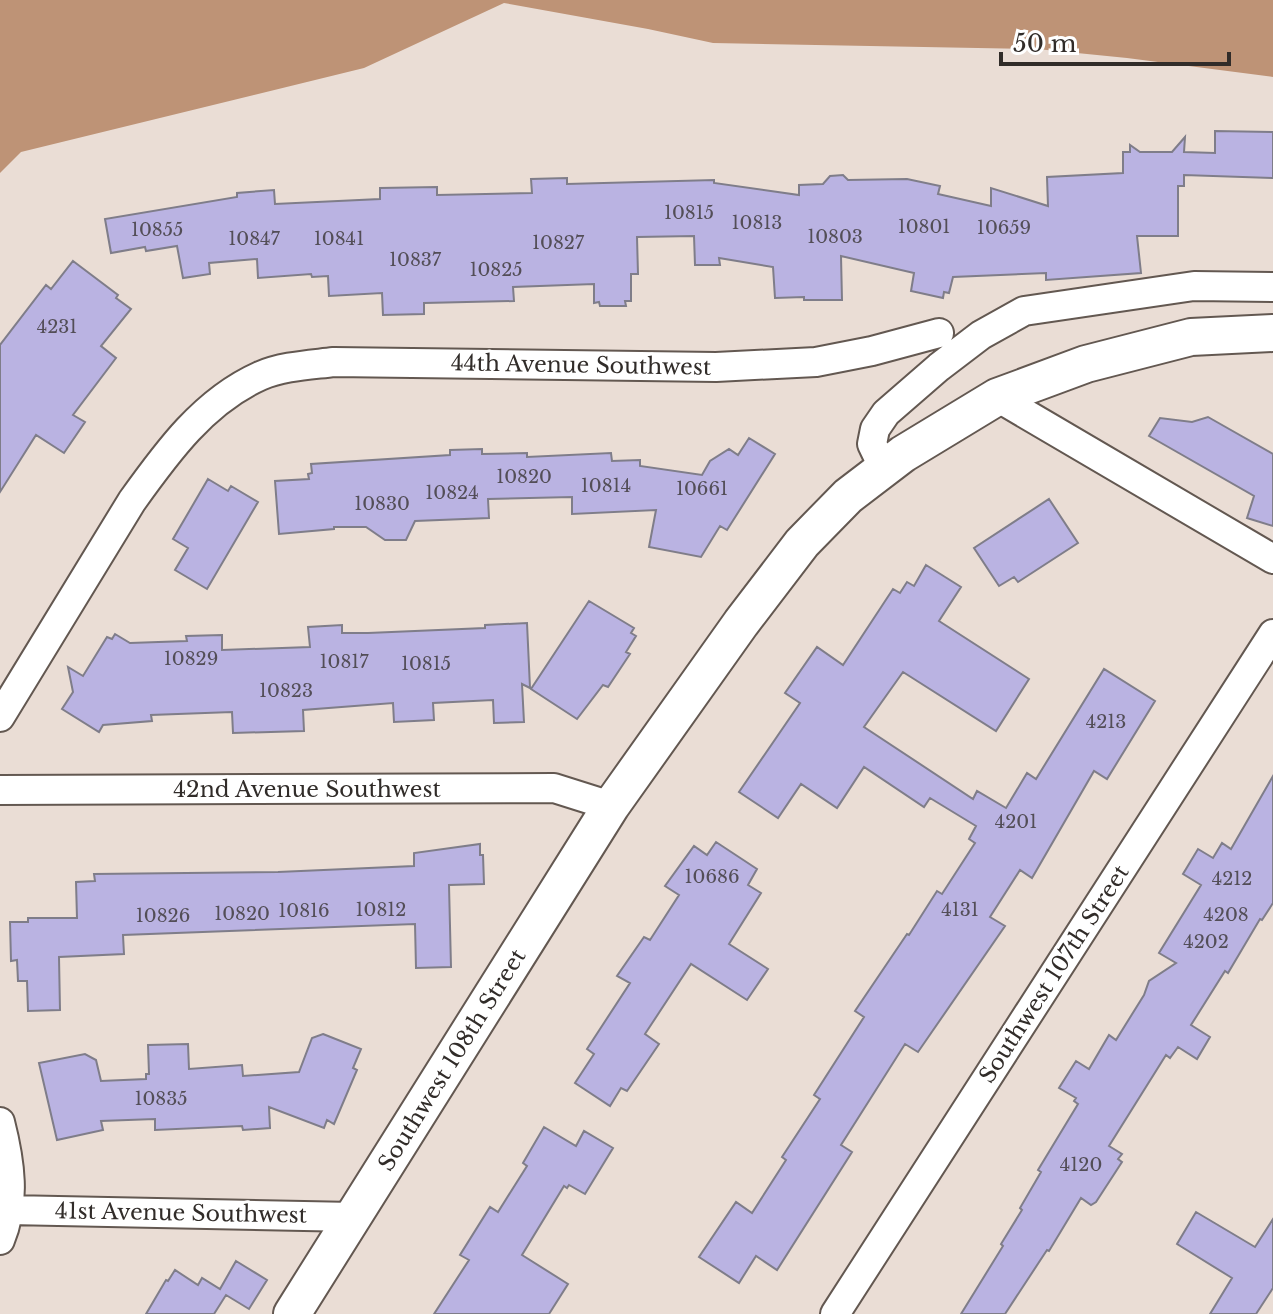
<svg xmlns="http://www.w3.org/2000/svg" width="1273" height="1314" viewBox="0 0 1273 1314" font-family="'Libre Baskerville',serif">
  <rect width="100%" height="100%" fill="#eaddd5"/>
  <!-- forest -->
  <path fill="#be9376" d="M 0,0 L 1273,0 L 1273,77 L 1127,58 L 1037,49 L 713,43 L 648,29 L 504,3 L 364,68 L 21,152 L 0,173 Z"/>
  <!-- building -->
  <path fill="#bab3e2" stroke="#7f7d89" stroke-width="2" d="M 1215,131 L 1273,132 L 1273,178 L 1184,175 L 1184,186 L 1178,186 L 1178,236 L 1137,236 L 1141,273 L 1046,280 L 1046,273 L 953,277 L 949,293 L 944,292 L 943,298 L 911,291 L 914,273 L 841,256 L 842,300 L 804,300 L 804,297 L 775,298 L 773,267 L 719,258 L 720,265 L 695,265 L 694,236 L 637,237 L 638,274 L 631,274 L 631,301 L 625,301 L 626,306 L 600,306 L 599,302 L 594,303 L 594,284 L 513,287 L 514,301 L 424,303 L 424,314 L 383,315 L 382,293 L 329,296 L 328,276 L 312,277 L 311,274 L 258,278 L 257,259 L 209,263 L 210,274 L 183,278 L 177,246 L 146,251 L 145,247 L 111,253 L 105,219 L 237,197 L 237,193 L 274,190 L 275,204 L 380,199 L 380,188 L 437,187 L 437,195 L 532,193 L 531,179 L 567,178 L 567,184 L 714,180 L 714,183 L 799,195 L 799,185 L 823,184 L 830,176 L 843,175 L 848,180 L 907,179 L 940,186 L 938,194 L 991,206 L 991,188 L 1048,206 L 1047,177 L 1123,173 L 1123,152 L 1130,152 L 1130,145 L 1140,152 L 1172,152 L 1185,137 L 1184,152 L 1215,153 Z
    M 73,261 L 118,295 L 116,298 L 131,309 L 101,346 L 116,358 L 73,415 L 85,422 L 64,453 L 36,435 L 0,492 L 0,345 L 46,285 L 51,289 Z
    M 1208,417 L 1273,454 L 1273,526 L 1247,518 L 1254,496 L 1149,436 L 1160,418 L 1192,422 Z
    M 749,438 L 775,454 L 727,530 L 720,526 L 701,557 L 649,547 L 656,510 L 572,514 L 572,497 L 488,499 L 489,518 L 415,521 L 406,540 L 385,540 L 366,527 L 334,527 L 334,529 L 279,534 L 275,481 L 309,479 L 308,474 L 312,473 L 311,464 L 450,455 L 450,450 L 482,449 L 482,454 L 527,453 L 527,457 L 611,453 L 612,461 L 640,460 L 640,466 L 702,475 L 710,461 L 729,449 L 738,455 Z
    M 208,479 L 228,491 L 231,486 L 258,502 L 207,589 L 175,570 L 188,548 L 173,539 Z
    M 1049,499 L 1078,543 L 1018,582 L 1014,577 L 999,586 L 974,548 Z
    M 926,565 L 961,587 L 939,621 L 1029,679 L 996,731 L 903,672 L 864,727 L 973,799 L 977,791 L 1006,808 L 1027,773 L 1036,779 L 1104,669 L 1155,701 L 1107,779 L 1094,771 L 1032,878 L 1020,870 L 990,917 L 1005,926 L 918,1052 L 905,1044 L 841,1145 L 852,1152 L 777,1270 L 756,1256 L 739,1283 L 699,1257 L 736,1202 L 752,1213 L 786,1160 L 782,1157 L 820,1099 L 814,1095 L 864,1017 L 855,1011 L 907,934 L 909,935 L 937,891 L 942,894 L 975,843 L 969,839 L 976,826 L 930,798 L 924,807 L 864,767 L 837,808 L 801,784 L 778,818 L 739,792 L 800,703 L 785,693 L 817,647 L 843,665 L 893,589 L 900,593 L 907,582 L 914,586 Z
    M 589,601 L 634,628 L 631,633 L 636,636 L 626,652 L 630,654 L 608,687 L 603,685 L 577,719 L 531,689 Z
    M 527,623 L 530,688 L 522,684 L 524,722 L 494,723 L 493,700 L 433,703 L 434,720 L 394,722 L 393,703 L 303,710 L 304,731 L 233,733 L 232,712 L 151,715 L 152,721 L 103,725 L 99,732 L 62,709 L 73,692 L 68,667 L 83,676 L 107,637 L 112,639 L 115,634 L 130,643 L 187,641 L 186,636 L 222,635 L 222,650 L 310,647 L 308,627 L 342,625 L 342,633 L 368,633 L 485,628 L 485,625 Z
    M 1273,776 L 1273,903 L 1262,920 L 1260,919 L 1228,973 L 1225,971 L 1191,1025 L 1210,1037 L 1197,1059 L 1178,1047 L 1170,1058 L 1166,1055 L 1109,1146 L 1122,1154 L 1118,1159 L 1122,1162 L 1096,1202 L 1091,1205 L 1081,1198 L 1049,1251 L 1047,1250 L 1005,1314 L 961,1314 L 1003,1246 L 1001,1244 L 1022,1210 L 1020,1208 L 1041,1172 L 1038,1170 L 1078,1104 L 1074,1101 L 1076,1098 L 1059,1088 L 1076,1061 L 1089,1069 L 1109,1035 L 1116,1040 L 1144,995 L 1149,981 L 1176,963 L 1159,953 L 1201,885 L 1183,874 L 1198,849 L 1213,858 L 1222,843 L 1231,849 Z
    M 716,842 L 757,869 L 748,885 L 761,893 L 729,944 L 768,969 L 747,1000 L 691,964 L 645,1034 L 659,1044 L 627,1091 L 621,1088 L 610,1106 L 575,1083 L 594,1054 L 587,1049 L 630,983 L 617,976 L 644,937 L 650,940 L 679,895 L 665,886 L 694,846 L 707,855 Z
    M 480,844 L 480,855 L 483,855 L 484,884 L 449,885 L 451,967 L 416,968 L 415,924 L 123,935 L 124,954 L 59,957 L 60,1010 L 28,1011 L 27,981 L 18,981 L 17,960 L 11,961 L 10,922 L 28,922 L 28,918 L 77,918 L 76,882 L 95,881 L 94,874 L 278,872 L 414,866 L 414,853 Z
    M 323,1034 L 361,1049 L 353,1068 L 357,1070 L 334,1124 L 327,1120 L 324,1128 L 269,1107 L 270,1128 L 243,1130 L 242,1126 L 155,1130 L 155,1119 L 101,1121 L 103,1130 L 57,1140 L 39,1063 L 85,1054 L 96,1060 L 101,1081 L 146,1079 L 146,1074 L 149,1074 L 148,1045 L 188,1044 L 189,1069 L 242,1065 L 243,1076 L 299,1072 L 312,1038 Z
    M 544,1127 L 576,1146 L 584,1131 L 613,1148 L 585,1194 L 569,1185 L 567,1188 L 564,1186 L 522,1255 L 568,1284 L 549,1314 L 434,1314 L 469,1260 L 460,1255 L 490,1207 L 498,1212 L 527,1166 L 523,1163 Z
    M 1196,1212 L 1255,1247 L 1273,1219 L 1273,1288 L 1256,1314 L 1210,1314 L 1232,1278 L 1177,1244 Z
    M 236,1261 L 267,1280 L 249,1309 L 226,1295 L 214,1314 L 146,1314 L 166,1280 L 168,1281 L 175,1270 L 198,1285 L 202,1278 L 220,1289 Z"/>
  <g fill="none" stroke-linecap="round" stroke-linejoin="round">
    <!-- minor casing -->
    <g stroke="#635851" stroke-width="32">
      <path id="minor" d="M 997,397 L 1273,559
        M 884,469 L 872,444 L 875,429 L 886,413 L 939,367 L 981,335 L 1024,311 L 1194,286 L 1273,287
        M 0,717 L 132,501 C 167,452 204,401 260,376 C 283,366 310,365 334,362 L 716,367 L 816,362 L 872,351 L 939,333
        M 0,790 L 554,788 L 611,806
        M 0,1122 C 10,1161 16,1202 0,1240
        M 9,1210 L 354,1217
        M 835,1314 L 1273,634"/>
    </g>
    <!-- tertiary casing -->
    <g stroke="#635851" stroke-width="40">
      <path id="tertiary" d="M 292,1314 L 611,806 L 741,623 L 802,543 L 848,496 L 903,454 L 997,397 L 1086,364 L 1191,337 L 1273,333"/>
    </g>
    <!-- minor -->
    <use href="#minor" stroke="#fff" stroke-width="28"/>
    <!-- tertiary -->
    <use href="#tertiary" stroke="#fff" stroke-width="36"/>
  </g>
  <g text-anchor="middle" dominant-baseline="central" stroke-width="6" stroke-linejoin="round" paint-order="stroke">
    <!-- number labels -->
    <g font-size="18" fill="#534e57">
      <text x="689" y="213">10815</text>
      <text x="757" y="223">10813</text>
      <text x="924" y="227">10801</text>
      <text x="1004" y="228">10659</text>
      <text x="157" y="230">10855</text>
      <text x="835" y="237">10803</text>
      <text x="254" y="239">10847</text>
      <text x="339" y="239">10841</text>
      <text x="558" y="243">10827</text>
      <text x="415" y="260">10837</text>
      <text x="496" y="270">10825</text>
      <text x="57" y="327">4231</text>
      <text x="524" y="477">10820</text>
      <text x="606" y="486">10814</text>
      <text x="702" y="489">10661</text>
      <text x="452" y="493">10824</text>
      <text x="382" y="504">10830</text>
      <text x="191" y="659">10829</text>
      <text x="344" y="662">10817</text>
      <text x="426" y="664">10815</text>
      <text x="286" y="691">10823</text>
      <text x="1106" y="722">4213</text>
      <text x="1016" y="822">4201</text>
      <text x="712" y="877">10686</text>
      <text x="1232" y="879">4212</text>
      <text x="381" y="910">10812</text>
      <text x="960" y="910">4131</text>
      <text x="304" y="911">10816</text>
      <text x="242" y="914">10820</text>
      <text x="1226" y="915">4208</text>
      <text x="163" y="916">10826</text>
      <text x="1206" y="942">4202</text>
      <text x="161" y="1099">10835</text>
      <text x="1081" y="1165">4120</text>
    </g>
    <!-- street labels -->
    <g font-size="22" fill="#312c29" stroke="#fff">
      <text transform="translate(581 365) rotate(1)">44th Avenue Southwest</text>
      <text x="307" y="789">42nd Avenue Southwest</text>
      <text transform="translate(1054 974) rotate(-57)">Southwest 107th Street</text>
      <text transform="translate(452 1060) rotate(-58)">Southwest 108th Street</text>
      <text transform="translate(181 1213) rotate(1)">41st Avenue Southwest</text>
    </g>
  </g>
  <!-- scale -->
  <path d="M1001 52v12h228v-12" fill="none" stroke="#312c29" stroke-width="4"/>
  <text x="1013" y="52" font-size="24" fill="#312c29" stroke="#ffffff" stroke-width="6" paint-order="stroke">50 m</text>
</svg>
